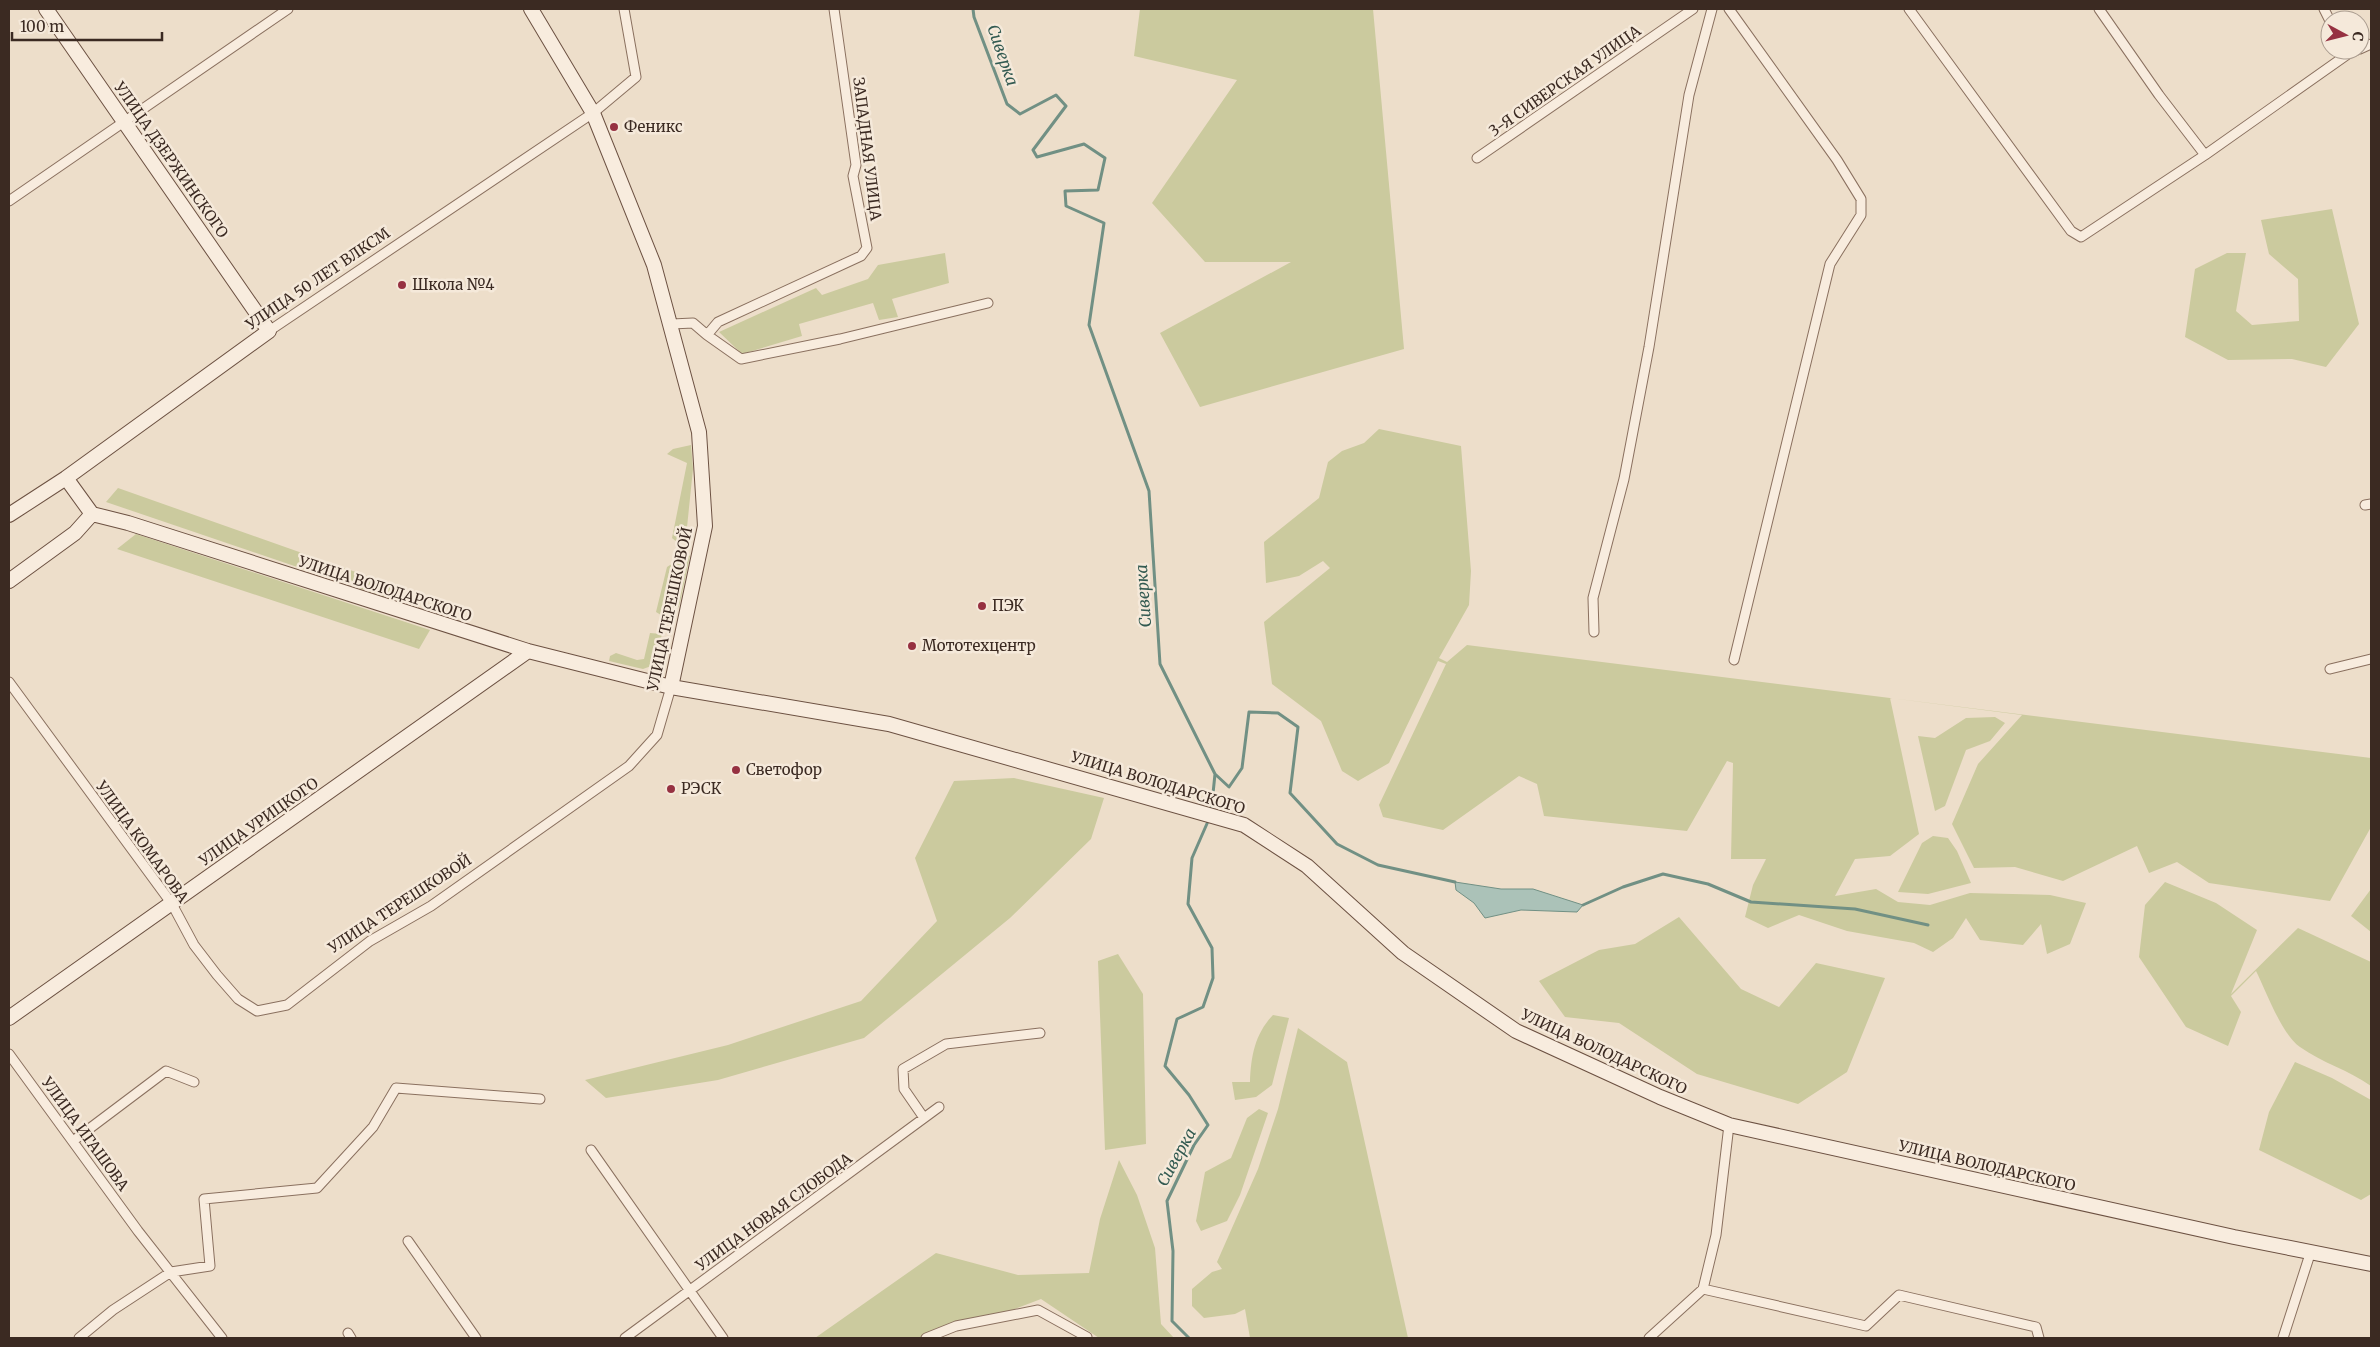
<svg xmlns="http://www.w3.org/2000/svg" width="2380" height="1347" font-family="Merriweather,serif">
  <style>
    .green { fill: #cbca9e }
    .water { fill: #abc2b8; stroke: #719084 }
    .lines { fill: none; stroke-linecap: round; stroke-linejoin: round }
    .stream { stroke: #719084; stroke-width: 3 }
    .street-casing { stroke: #8a705f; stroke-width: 11 }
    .secondary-casing { stroke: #6c5142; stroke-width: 16 }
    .street { stroke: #f8ecde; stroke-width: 9 }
    .secondary { stroke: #f8ecde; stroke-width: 14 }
    .poi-dot { fill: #963141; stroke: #f5e9da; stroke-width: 2 }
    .labels { text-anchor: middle; stroke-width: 5; stroke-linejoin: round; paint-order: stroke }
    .street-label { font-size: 15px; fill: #3b2a22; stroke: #f5e9da }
    .poi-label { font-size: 15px; fill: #3b2a22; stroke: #f5e9da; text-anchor: start }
    .water-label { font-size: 16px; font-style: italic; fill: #325a51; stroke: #f5e9da }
  </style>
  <rect width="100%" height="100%" fill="#eddeca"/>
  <path class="green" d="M1140 9H1373L1404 349 1200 407 1160 333 1291 262H1205L1152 203 1237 80 1134 56Z
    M2332 209 2359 324 2326 367 2292 359 2228 360 2185 337 2195 269 2227 253H2246L2236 311 2252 325 2299 321 2298 279 2269 254 2261 220Z
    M945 253 949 283 892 299 898 317 879 320 873 303 799 324 802 336 742 354 719 332 816 288 822 295 868 279 878 265Z
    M1379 429 1461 446 1471 571 1469 605 1439 658 1447 662 1467 645 2371 758V827L2330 901 2209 883 2177 862 2149 873 2137 846 2063 881 2015 867 1974 868 1952 824 1978 764 2022 715 1890 698 1919 834 1890 856 1855 859 1835 896 1876 889 1898 902 1930 905 1970 893 2050 895 2086 903 2070 944 2047 954 2041 924 2023 945 1980 940 1966 918 1953 938 1933 952 1914 943 1847 931 1799 915 1768 928 1745 917 1753 885 1766 859H1731L1733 763 1727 761 1687 831 1544 816 1537 784 1519 776 1443 830 1383 817 1379 805 1446 664 1438 661 1389 763 1358 781 1342 771 1321 721 1272 684 1264 622 1330 568 1323 561 1299 576 1266 583 1264 542 1319 498 1328 462 1342 451 1364 443Z
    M691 445 693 469 686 537 678 543 672 538 687 463 667 454 673 449Z
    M118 488 401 588 397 601 106 502Z
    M136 534 430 630 419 649 117 549Z
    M687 554 690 556 679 607 661 615 656 612 667 567Z
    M650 633 662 634 654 665 643 669 609 661 610 656 616 653 637 660 644 659Z
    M1995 717 2005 723 1990 741 1966 750 1945 806 1935 811 1918 736 1935 738 1966 718Z
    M1014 778 1104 798 1091 839 1010 918 864 1038 718 1080 606 1098 585 1080 728 1045 861 1001 937 921 915 858 954 781Z
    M1933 836 1948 838 1957 851 1971 883 1928 894 1898 892 1922 843Z
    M2165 882 2216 903 2257 930 2231 994 2298 928 2371 962V1086C2349 1070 2322 1063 2300 1047 2282 1035 2266 991 2256 971L2231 996 2241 1012 2228 1046 2186 1027 2139 957 2145 905Z
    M2371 889V932L2351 916Z
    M1679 917 1741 989 1779 1007 1816 963 1885 978 1847 1072 1798 1104 1697 1074 1619 1023 1565 1017 1539 981 1599 950 1635 944Z
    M1118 954 1143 994 1146 1144 1105 1150 1098 961Z
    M1273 1015 1289 1018 1272 1085 1256 1097 1235 1100 1232 1082H1250C1251 1056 1255 1034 1273 1015Z
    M1298 1028 1347 1062 1408 1338H1250L1245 1309 1235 1314 1204 1318 1192 1306V1289L1212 1272 1222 1269 1217 1262 1258 1169 1278 1109Z
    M2295 1062 2332 1078 2371 1100V1194L2361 1200 2259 1150 2269 1112Z
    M1259 1109 1268 1113 1240 1195 1227 1221 1201 1231 1196 1221 1205 1172 1231 1158 1247 1118Z
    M1119 1160 1137 1195 1155 1248 1161 1324 1174 1338H1099L1041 1299 938 1338H815L936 1253 1018 1275 1089 1273 1100 1219Z"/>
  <path class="water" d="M1455 882 1501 889H1533L1583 905 1577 912 1521 910 1485 918 1474 903 1456 890Z"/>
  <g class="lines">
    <path class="stream" d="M973 9 974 17 1007 104 1020 114 1056 95 1066 106 1033 150 1037 157 1084 144 1105 158 1098 190 1065 191 1066 206 1104 223 1089 325 1149 491 1160 664 1215 774 1211 813
      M1215 774 1229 787 1242 768 1249 712 1278 713 1298 727 1290 793 1337 844 1378 865 1455 882
      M1583 905 1623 887 1663 874 1708 884 1751 902 1855 909 1928 925
      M1189 1338 1172 1321 1173 1251 1167 1201 1194 1145 1208 1125 1189 1095 1165 1066 1177 1019 1203 1007 1213 978 1212 948 1188 904 1192 858 1209 819"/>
    <g class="street-casing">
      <path id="street" d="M1729 9 1837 160 1861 199V215L1830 264 1734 660
        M1909 9 2071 231 2081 237 2205 155 2348 54 2357 50
        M2099 9 2159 95 2205 155
        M2324 9 2330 21
        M2360 49 2371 44
        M1477 158 1693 9
        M9 201 288 9
        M672 324 693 323 707 335 718 322 861 256 867 248 853 176 856 165 834 9
        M269 331 593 113 636 77 624 9
        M707 335 741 359 840 339 988 303
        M2365 505 2371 504
        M1594 632 1593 598 1624 479 1649 347 1689 95 1712 9
        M2330 669 2371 659
        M9 682 172 904 194 945 217 975 238 999 257 1011 287 1005 370 941 431 906 629 766 657 735 671 687
        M9 1054 138 1231 222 1338
        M924 1118 904 1089 903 1069 946 1044 1040 1033
        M73 1141 166 1071 194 1082
        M591 1150 723 1338
        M408 1241 476 1338
        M1703 1289 1866 1326 1899 1295 2036 1327 2039 1338
        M348 1333 351 1338
        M79 1338 113 1310 171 1272 210 1266 204 1199 317 1188 373 1127 396 1088 540 1099
        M625 1338 939 1107
        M926 1338 956 1326 1038 1310 1087 1337 1086 1338
        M1649 1338 1703 1289 1716 1235 1729 1125
        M2283 1338 2311 1251"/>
    </g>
    <g class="secondary-casing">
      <path id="secondary" d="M531 9 593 113 654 265 699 432 705 526 671 687
        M66 478 92 514
        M92 514 128 523 528 651 671 687 889 724 1244 825 1307 866 1403 953 1516 1031 1660 1097 1729 1125 2234 1237 2371 1264
        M9 515 66 478 269 331 46 9
        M9 581 75 533 92 514
        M9 1018 528 651"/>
    </g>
    <use href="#street" class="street"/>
    <use href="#secondary" class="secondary"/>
  </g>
  <g class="poi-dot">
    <circle cx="614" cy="127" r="5"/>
    <circle cx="402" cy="285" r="5"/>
    <circle cx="982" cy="606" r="5"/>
    <circle cx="912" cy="646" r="5"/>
    <circle cx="736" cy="770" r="5"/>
    <circle cx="671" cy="789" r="5"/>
  </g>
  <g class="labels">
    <g class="street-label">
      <text transform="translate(1565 81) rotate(-35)" y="5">3-Я СИВЕРСКАЯ УЛИЦА</text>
      <text transform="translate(867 149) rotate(83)" y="5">ЗАПАДНАЯ УЛИЦА</text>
      <text transform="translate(171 160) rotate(55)" y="5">УЛИЦА ДЗЕРЖИНСКОГО</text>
      <text transform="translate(318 279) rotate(-34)" y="5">УЛИЦА 50 ЛЕТ ВЛКСМ</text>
      <text transform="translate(385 589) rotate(18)" y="5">УЛИЦА ВОЛОДАРСКОГО</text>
      <text transform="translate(670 609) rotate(-78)" y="5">УЛИЦА ТЕРЕШКОВОЙ</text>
      <text transform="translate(1158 783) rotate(17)" y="5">УЛИЦА ВОЛОДАРСКОГО</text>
      <text transform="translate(259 822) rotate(-35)" y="5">УЛИЦА УРИЦКОГО</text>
      <text transform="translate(142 842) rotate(54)" y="5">УЛИЦА КОМАРОВА</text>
      <text transform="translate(400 904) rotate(-33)" y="5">УЛИЦА ТЕРЕШКОВОЙ</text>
      <text transform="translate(1604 1052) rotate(25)" y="5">УЛИЦА ВОЛОДАРСКОГО</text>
      <text transform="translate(85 1134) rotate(54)" y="5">УЛИЦА ИГАШОВА</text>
      <text transform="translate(1987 1166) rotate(13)" y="5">УЛИЦА ВОЛОДАРСКОГО</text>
      <text transform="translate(774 1212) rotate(-36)" y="5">УЛИЦА НОВАЯ СЛОБОДА</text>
    </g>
    <g class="poi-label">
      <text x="624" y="132">Феникс</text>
      <text x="412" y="290">Школа №4</text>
      <text x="992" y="611">ПЭК</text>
      <text x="922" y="651">Мототехцентр</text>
      <text x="746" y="775">Светофор</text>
      <text x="681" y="794">РЭСК</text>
    </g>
    <g class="water-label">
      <text transform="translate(1003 55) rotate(71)" y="6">Сиверка</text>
      <text transform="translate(1143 596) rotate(-94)" y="6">Сиверка</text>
      <text transform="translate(1176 1157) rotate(-61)" y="6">Сиверка</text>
    </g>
  </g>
  <rect width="2380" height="1347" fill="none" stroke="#3b2a22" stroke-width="20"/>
  <g transform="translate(2345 35) rotate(97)"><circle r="24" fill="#f5e9da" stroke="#ab9d90"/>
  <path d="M0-4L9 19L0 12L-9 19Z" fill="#963141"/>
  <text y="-8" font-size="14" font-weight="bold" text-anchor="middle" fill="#3b2a22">С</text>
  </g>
  <path d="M12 32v8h150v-8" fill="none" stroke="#3b2a22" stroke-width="2.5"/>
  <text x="20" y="32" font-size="15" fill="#3b2a22" stroke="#f5e9da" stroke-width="4" paint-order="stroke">100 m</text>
</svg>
